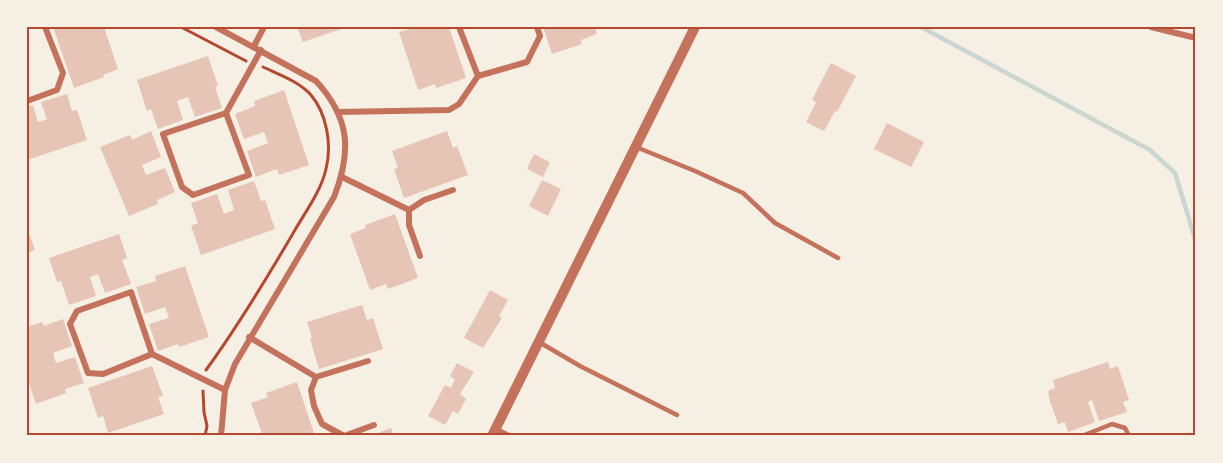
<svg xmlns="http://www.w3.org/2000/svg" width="1223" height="463" font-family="Signika,sans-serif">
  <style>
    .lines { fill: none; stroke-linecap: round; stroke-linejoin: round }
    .stream { stroke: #c9d6d2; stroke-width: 4.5 }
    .building { fill: #e6c5b7 }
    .path { stroke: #b5482f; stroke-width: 3 }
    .service { stroke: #c5725c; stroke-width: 4.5 }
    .minor { stroke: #c5725c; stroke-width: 6 }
    .tertiary { stroke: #c5725c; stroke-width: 10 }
    .neatline { fill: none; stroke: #b5482f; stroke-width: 2 }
  </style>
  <rect width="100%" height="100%" fill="#f6efe4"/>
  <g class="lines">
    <path class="stream" d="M921 27 1150 150 1175 173 1196 242"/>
  </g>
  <path class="building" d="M53 27H104L118 69 103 75 104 77 74 88Z
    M297 27H347L303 42Z
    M416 27H449L466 78 436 88 435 84 418 90 399 32Z
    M543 27H595L597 34 581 40 582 44 552 54Z
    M208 56 218 86 215 87 222 108 195 117 188 97 177 101 183 120 158 129 151 109 147 111 137 80Z
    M831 63 856 76 837 112 835 111 824 131 806 122 816 102 812 100Z
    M284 90 309 165 279 175 277 169 256 177 247 151 268 143 264 132 244 139 235 114 255 106 254 101Z
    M67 94 72 111 77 110 87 140 27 160V107L33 105 38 122 47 119 41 102Z
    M887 123 924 142 911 167 874 149Z
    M151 131 161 157 142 165 146 175 165 168 175 192 157 200 158 204 129 216 100 147 130 135 132 140Z
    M447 131 453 148 457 146 468 175 404 198 394 169 398 168 392 151Z
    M534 154 550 162 543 177 527 169Z
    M542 180 561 189 548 216 529 206Z
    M254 181 261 201 265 200 275 229 201 255 191 226 198 223 191 203 217 194 224 214 234 210 228 190Z
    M395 214 418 278 388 289 386 284 370 290 350 234 366 228 365 225Z
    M27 227 35 250 27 253Z
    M119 234 127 258 122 260 131 284 105 293 98 274 90 277 96 296 69 305 61 281 57 282 49 258Z
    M185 266 209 337 179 347 178 344 158 351 149 324 169 318 165 307 145 314 136 287 156 281 155 276Z
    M490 290 508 300 499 316 502 318 483 348 464 338Z
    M362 305 367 320 373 318 383 349 319 369 310 339 312 338 307 322Z
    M63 319 72 346 53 353 56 363 75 357 84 383 65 389 66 393 36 404 27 377V327L42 322 44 326Z
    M1108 362 1110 369 1118 366 1129 400 1123 402 1127 412 1099 421 1092 400 1088 402 1095 422 1068 432 1065 422 1058 424 1050 401 1048 391 1055 388 1053 380Z
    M457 363 474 372 460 394 466 399 458 414 453 411 445 425 428 416 445 385 451 388 455 380 450 376Z
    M152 366 163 396 158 397 164 414 108 433 103 416 98 418 88 388Z
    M297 382 315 436H263L251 403 268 397 266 393Z
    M391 428 394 436H370Z"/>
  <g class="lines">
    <path class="path" d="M181 27 246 61
      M206 370C238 326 267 278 295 230 306 211 321 191 326 169 332 145 327 114 311 95 300 82 278 74 263 67
      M203 391 204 412 207 426 205 436"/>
    <path class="service" d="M636 147 695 171 743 193 775 223 838 258
      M539 342 580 366 677 415
      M1082 436 1112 424 1125 428 1129 436"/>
    <path class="minor" d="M216 27 316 81C350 118 352 151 334 197L235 364 225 390 221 436
      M459 27 478 76
      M1151 27 1196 38
      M254 46 264 27
      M27 101 57 90 63 73 45 27
      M338 112 449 110 459 104 478 76 527 62 540 36 537 27
      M226 113 249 175 193 195 182 187 163 134 226 113 261 50
      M342 177 409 210V225L420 256
      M409 210 424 200 453 190
      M249 337 316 377 368 361
      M152 354 103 374 88 373 70 324 77 311 131 292 152 354 225 390
      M316 377 311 390 314 406 322 424 344 436 374 425
      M495 429 509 436"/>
    <path class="tertiary" d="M492 436 695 27"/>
  </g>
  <rect width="1223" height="463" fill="none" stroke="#f6efe4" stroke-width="57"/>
  <rect x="28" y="28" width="1166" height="406" class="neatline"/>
</svg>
